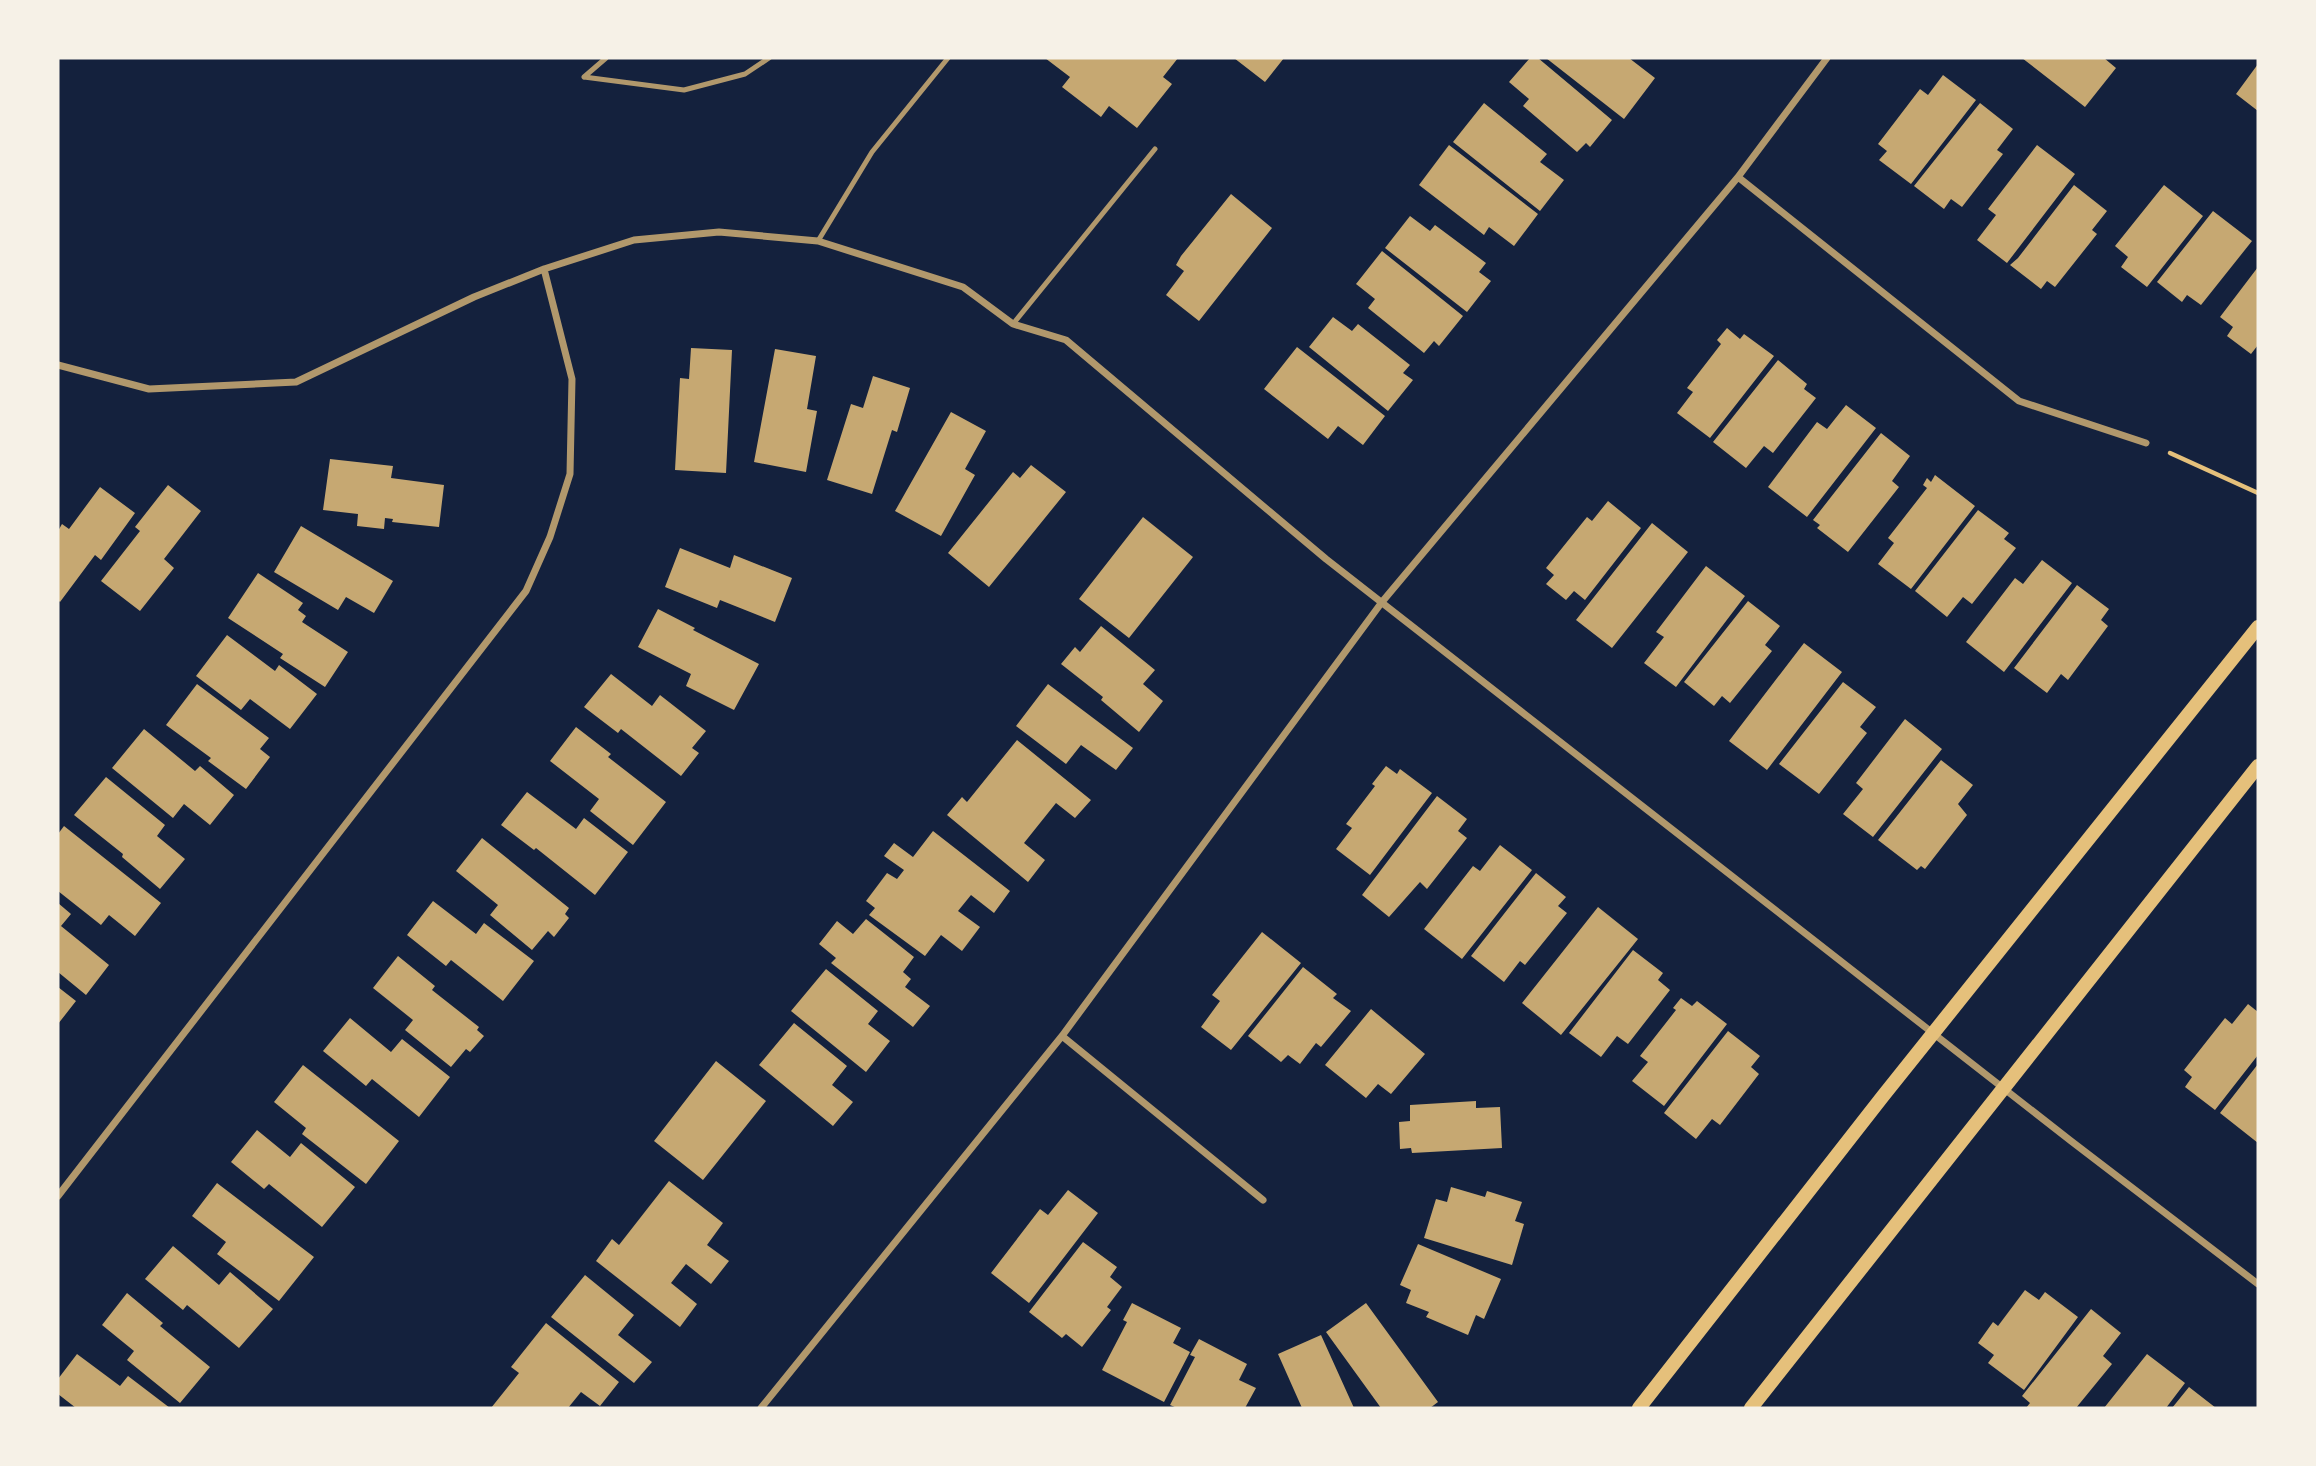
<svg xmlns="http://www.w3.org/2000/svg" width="2316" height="1466" font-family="'Golos Text',sans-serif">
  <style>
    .building { fill: #c6a872 }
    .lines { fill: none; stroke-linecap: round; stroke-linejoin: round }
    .path { stroke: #e5c07b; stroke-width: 4.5 }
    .service { stroke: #b1986c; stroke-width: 5 }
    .minor { stroke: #b1986c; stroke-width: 7 }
    .secondary { stroke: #e5c07b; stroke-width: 14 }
  </style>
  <rect width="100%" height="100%" fill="#14213d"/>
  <path class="building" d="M1045 58H1178L1163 77 1172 84 1137 128 1109 106 1101 117 1062 87 1070 77Z
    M1234 58H1284L1265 82Z
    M1530 58H1538L1612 120 1590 147 1586 143 1577 152 1523 106 1529 99 1509 82Z
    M1546 58H1629L1655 78 1624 119Z
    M2022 58H2104L2116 68 2085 107Z
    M2258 64V111L2236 94Z
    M1943 75 1976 100 1911 184 1879 160 1887 151 1878 144 1920 89 1928 95Z
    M1484 103 1547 154 1540 162 1564 180 1540 211 1453 142Z
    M1980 103 2013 129 1997 150 2003 154 1962 207 1951 199 1944 209 1914 186Z
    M1449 145 1538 214 1514 246 1489 227 1484 235 1419 185Z
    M2037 145 2075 174 2007 263 1977 240 1996 215 1988 209Z
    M2074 185 2107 211 2092 230 2097 234 2055 287 2047 281 2041 289 2010 265 2018 258Z
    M2164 185 2203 216 2147 287 2121 267 2128 257 2115 246Z
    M1231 194 1272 228 1199 321 1166 295 1184 271 1176 265 1181 256Z
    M2213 211 2252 241 2201 305 2187 295 2182 302 2157 282Z
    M1410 216 1430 231 1435 225 1486 263 1479 272 1491 281 1467 312 1385 248Z
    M1382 251 1463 316 1439 346 1434 341 1424 353 1368 308 1375 299 1356 284Z
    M2258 267V345L2251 354 2227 336 2233 327 2220 317Z
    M1333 317 1352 331 1358 324 1410 365 1403 373 1413 380 1388 411 1309 347Z
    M1727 328 1740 339 1744 334 1774 356 1710 438 1677 413 1693 392 1687 388 1721 344 1717 340Z
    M1297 347 1385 416 1363 445 1338 426 1328 439 1264 389Z
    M691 348 732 350 726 473 675 470 680 378 689 379Z
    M775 349 816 356 807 409 817 411 806 472 754 462Z
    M1778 360 1807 384 1804 389 1816 398 1773 453 1764 446 1746 468 1713 442Z
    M873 376 910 388 897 432 892 430 872 494 827 480 851 404 863 408Z
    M1846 405 1876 428 1807 517 1768 487 1817 422 1827 429Z
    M951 412 986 431 965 469 975 475 941 536 895 511Z
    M1881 433 1910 456 1892 481 1899 487 1848 552 1817 528 1820 525 1813 520Z
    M330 459 393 466 391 478 444 485 439 527 392 522 393 519 385 518 384 529 357 526 358 514 323 510Z
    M1031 465 1066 492 989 587 948 553 1013 472 1020 478Z
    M1935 475 1975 506 1911 589 1878 564 1894 543 1888 538 1927 488 1923 485 1927 478 1931 482Z
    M168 485 201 511 164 559 174 568 140 611 101 581 140 531 135 527Z
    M100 487 135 513 101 560 95 555 60 602 58 600V531L62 524 69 529Z
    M1608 501 1641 528 1585 600 1574 591 1566 600 1546 584 1554 575 1546 568 1587 517 1592 521Z
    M1978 510 2009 533 2004 539 2016 548 1972 604 1963 597 1947 617 1915 591Z
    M1143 517 1193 557 1129 638 1079 599Z
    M1652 523 1688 552 1612 648 1576 620Z
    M301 526 393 581 374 613 346 597 338 610 274 572Z
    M680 548 730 568 734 555 792 578 775 622 720 600 717 608 665 587Z
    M2042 560 2072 583 2004 672 1966 642 2015 578 2023 584Z
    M1706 566 1745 596 1676 687 1644 663 1664 637 1656 632Z
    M258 573 303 603 298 610 306 616 302 622 348 652 325 687 280 658 283 654 228 618Z
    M2077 585 2109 609 2101 620 2108 626 2068 680 2061 674 2047 693 2014 668Z
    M1748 601 1780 626 1765 645 1772 651 1730 703 1722 696 1714 706 1684 682Z
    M658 609 695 628 693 630 759 664 734 710 686 686 691 674 638 647Z
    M1101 626 1155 670 1143 684 1163 701 1139 732 1101 700 1103 697 1061 664 1075 647 1080 652Z
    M227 635 275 671 279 665 317 694 290 729 250 699 241 710 196 676Z
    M1804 643 1842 672 1767 770 1729 741Z
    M611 674 652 706 660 695 706 731 692 748 699 753 681 776 621 729 618 733 584 707Z
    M1843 682 1876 707 1860 727 1867 733 1819 794 1779 764Z
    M197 684 269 738 260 749 270 757 246 789 208 761 211 758 166 725Z
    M1048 684 1133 748 1116 770 1081 745 1066 764 1016 726Z
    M1905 719 1942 749 1873 837 1843 814 1863 789 1856 783Z
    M576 727 611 754 608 757 666 802 633 845 590 811 599 799 550 761Z
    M144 729 195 771 200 766 234 795 210 825 184 804 173 818 112 768Z
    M1017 740 1091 800 1075 818 1056 803 1024 843 1045 860 1028 882 947 815 962 797 967 802Z
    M1941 760 1973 785 1958 804 1967 815 1925 869 1921 866 1917 870 1878 840Z
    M1386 766 1397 774 1400 769 1432 793 1370 875 1336 849 1352 828 1346 824 1375 786 1372 784Z
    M106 777 165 825 157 836 185 859 160 889 122 857 123 854 74 815Z
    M527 792 576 829 584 818 628 852 595 895 536 848 534 850 501 825Z
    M1437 796 1467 819 1458 831 1467 838 1427 889 1420 882 1389 917 1362 895Z
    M64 826 161 903 135 936 109 915 101 925 58 891V834Z
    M933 831 1010 891 994 913 971 895 958 911 980 927 962 951 941 935 925 956 869 915 875 908 866 901 887 873 897 879 904 870 884 856 894 843 913 857Z
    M482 838 569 908 565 914 569 918 554 937 548 931 532 950 490 915 498 905 456 871Z
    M1500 845 1532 870 1462 959 1424 929 1473 866 1480 871Z
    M1536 873 1566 897 1558 906 1567 913 1525 965 1520 961 1504 982 1471 956Z
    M433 901 476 934 484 923 534 961 503 1001 451 960 446 966 407 935Z
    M58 903 71 914 61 926 109 965 86 995 58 972Z
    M1598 907 1638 939 1561 1035 1522 1003Z
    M866 919 914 957 903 972 911 979 905 987 930 1006 913 1027 831 963 836 958 819 944 837 921 853 934Z
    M1262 932 1301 963 1231 1050 1201 1027 1220 1001 1212 995Z
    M1633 950 1663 973 1658 980 1670 990 1628 1044 1617 1036 1601 1057 1569 1033Z
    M398 956 435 986 432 990 479 1027 477 1030 484 1036 470 1052 466 1049 451 1067 405 1030 413 1020 373 988Z
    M1303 967 1337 994 1333 998 1351 1011 1321 1047 1316 1043 1300 1064 1288 1055 1281 1062 1248 1036Z
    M826 969 878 1011 868 1024 890 1041 866 1072 791 1011Z
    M58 987 76 1001 58 1024Z
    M1681 998 1692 1006 1697 1001 1727 1024 1664 1106 1632 1081 1648 1062 1640 1056 1676 1010 1673 1008Z
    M2248 1004 2258 1012V1055L2215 1110 2185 1087 2192 1077 2184 1070 2225 1018 2232 1024Z
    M1371 1009 1425 1054 1391 1094 1378 1084 1366 1098 1325 1065Z
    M350 1018 391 1052 402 1039 450 1077 419 1117 372 1079 366 1086 323 1051Z
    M794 1023 847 1066 832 1085 853 1102 833 1126 759 1065Z
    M1728 1031 1760 1056 1751 1067 1759 1074 1720 1125 1712 1119 1696 1139 1664 1113Z
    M716 1061 766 1101 703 1180 654 1141Z
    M2258 1064V1143L2220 1113Z
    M303 1065 399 1141 366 1184 302 1134 306 1128 274 1102Z
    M1476 1101V1108L1500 1107 1502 1148 1412 1153 1411 1148 1400 1149 1399 1122 1410 1121V1105Z
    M257 1130 290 1157 301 1143 355 1187 322 1227 269 1184 264 1189 231 1162Z
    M669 1181 723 1223 707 1245 729 1261 711 1284 686 1264 671 1283 697 1304 680 1327 596 1261 612 1239 619 1245Z
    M217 1183 314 1257 279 1301 217 1254 226 1242 192 1216Z
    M1451 1187 1485 1197 1487 1191 1522 1202 1515 1221 1524 1224 1512 1265 1424 1238 1436 1199 1447 1202Z
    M1068 1190 1098 1213 1029 1303 991 1273 1040 1209 1048 1215Z
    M1083 1242 1117 1267 1110 1277 1122 1287 1107 1307 1111 1310 1082 1347 1066 1334 1062 1338 1029 1312Z
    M1418 1244 1501 1279 1484 1319 1476 1315 1468 1335 1426 1317 1429 1312 1406 1303 1411 1290 1400 1285Z
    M173 1246 219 1285 230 1272 273 1309 239 1348 187 1305 183 1310 145 1279Z
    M585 1275 634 1315 618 1335 652 1362 634 1383 551 1317Z
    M2025 1290 2039 1300 2045 1292 2078 1317 2024 1390 1988 1363 1994 1355 1978 1343 1993 1322 1998 1326Z
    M127 1293 163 1323 160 1326 210 1367 180 1403 127 1360 134 1351 102 1325Z
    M1132 1303 1181 1328 1173 1343 1190 1352 1164 1402 1102 1370 1127 1322 1123 1320Z
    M1366 1303 1438 1402 1430 1408H1381L1326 1332Z
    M2091 1309 2121 1333 2103 1356 2112 1364 2076 1408H2026L2030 1403 2022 1396Z
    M546 1323 619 1382 600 1406 581 1392 568 1408H491L519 1373 511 1367Z
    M1321 1335 1354 1408H1302L1278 1354Z
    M1199 1339 1247 1364 1239 1380 1256 1388 1245 1408H1177L1170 1405 1195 1357 1190 1355Z
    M77 1354 120 1386 128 1376 170 1408H76L58 1394V1379Z
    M2147 1354 2185 1383 2166 1408H2104Z
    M2189 1387 2216 1408H2172Z"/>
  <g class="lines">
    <path class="path" d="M2170 453 2258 493"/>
    <path class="service" d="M584 77 684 90 745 74 769 58
      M584 77 606 58
      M818 241 872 152 948 58
      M1013 324 1155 149"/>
    <path class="minor" d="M1738 177 2019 401 2146 443
      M58 365 149 389 296 382 474 297 544 269 634 240 719 232 818 241 963 287 1013 324 1066 340 1326 559 2071 1141 2258 1284
      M1062 1036 1263 1200
      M58 1196 526 591 550 537 570 474 572 379 544 269
      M761 1408 1062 1036 1382 602 1738 177 1827 58"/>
    <path class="secondary" d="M1639 1408 1883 1096 2258 627
      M1751 1408 2258 766"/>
  </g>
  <rect width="2316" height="1466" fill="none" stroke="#f6f1e7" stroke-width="119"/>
</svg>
